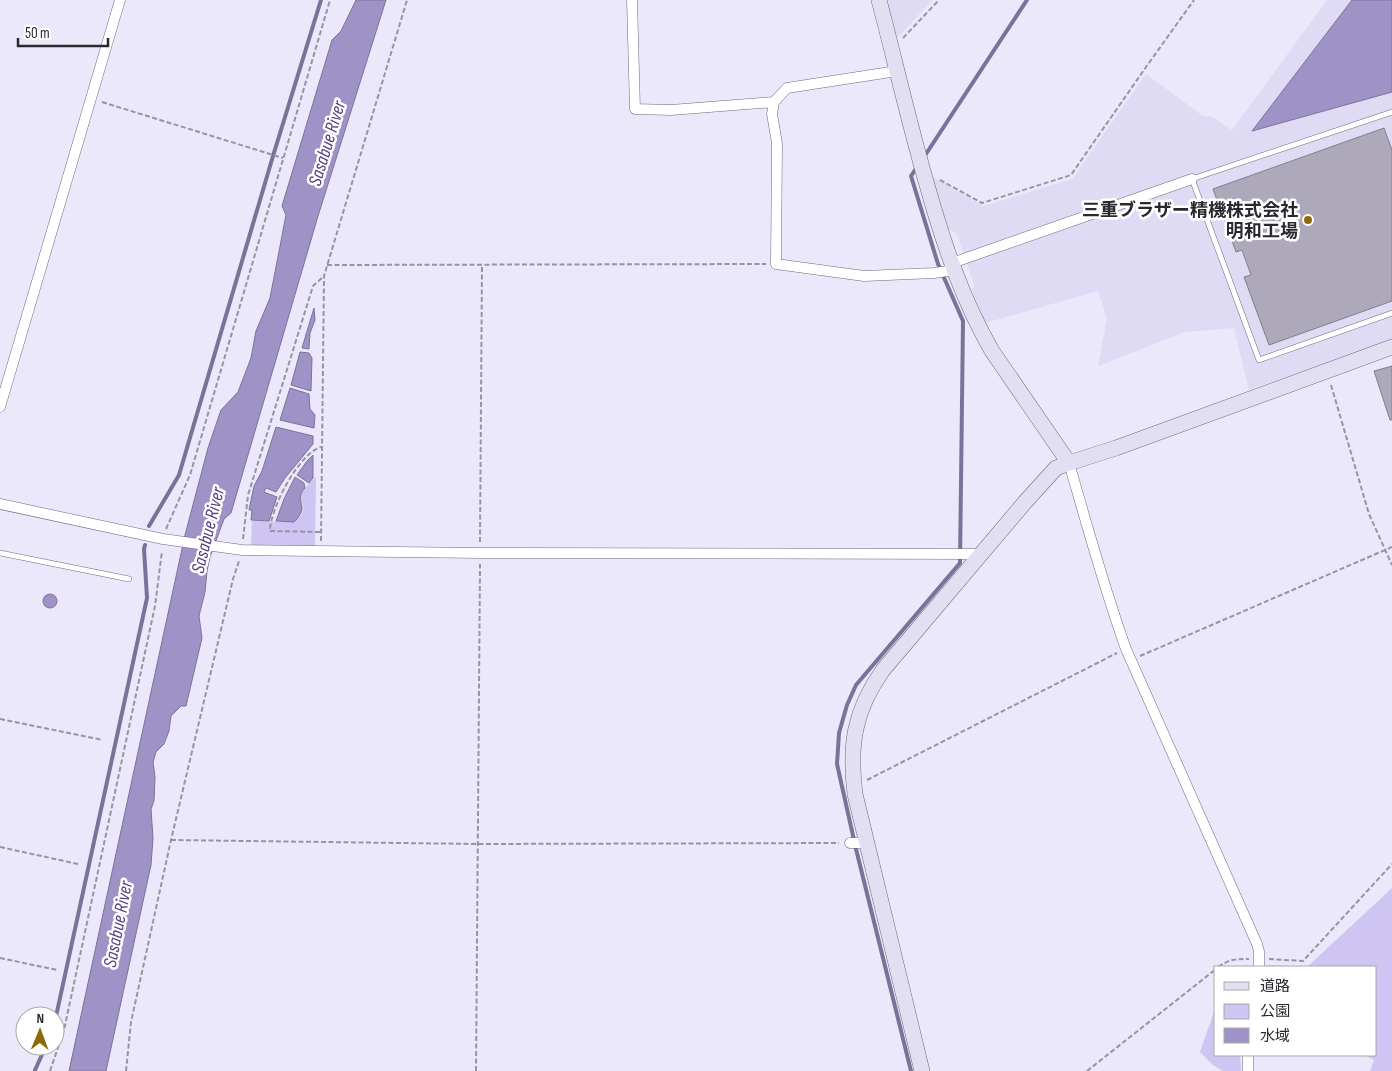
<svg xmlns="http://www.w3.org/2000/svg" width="1392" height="1071" font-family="'Sofia Sans Condensed','Noto Sans JP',sans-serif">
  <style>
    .built { fill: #e0dbf5 }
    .green { fill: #cfc5f2 }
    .water { fill: #9f92c6; stroke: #7c7299 }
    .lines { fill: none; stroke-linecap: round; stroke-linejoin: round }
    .stream { stroke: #7c7299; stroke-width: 4 }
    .building { fill: #ada9bb; stroke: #817e8e }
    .lane-casing { stroke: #6d697a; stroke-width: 6 }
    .street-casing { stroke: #6d697a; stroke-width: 11 }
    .secondary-casing { stroke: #6d697a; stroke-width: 16 }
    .path { stroke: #9794a2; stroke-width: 2; stroke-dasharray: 5 2.5; stroke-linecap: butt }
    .lane { stroke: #fff; stroke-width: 5 }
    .street { stroke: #fff; stroke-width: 10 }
    .secondary { stroke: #e3dff2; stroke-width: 15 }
    .poi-dot { fill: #8d6b0d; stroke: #fff; stroke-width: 2 }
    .labels { text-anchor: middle; stroke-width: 5; stroke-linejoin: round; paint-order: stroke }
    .poi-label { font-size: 18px; font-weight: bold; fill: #2a282f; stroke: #fff; text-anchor: end }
    .water-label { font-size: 19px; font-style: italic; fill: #554183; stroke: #fff }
  </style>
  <rect width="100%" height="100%" fill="#ece8fb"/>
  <path class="built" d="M886 0H933L899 36 896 37Z
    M1327 0H1392V340L1249 390 1234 328 1185 332 1098 366 1107 319 1098 291 985 323 972 290 974 285 957 234 946 227 932 176 983 206 1072 179 1146 74 1203 116H1211L1232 130Z"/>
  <path class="green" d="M316 477 315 547 251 545 252 521 294 522C300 517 305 513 303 505 302 502 300 500 300 497 300 492 312 481 316 477Z
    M1392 888V1071H1370L1374 1060 1364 1055H1376V967H1267V965L1307 967Z
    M1216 1006V1055H1240L1241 1071H1223L1213 1065 1200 1052Z"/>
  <path class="water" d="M356 0H386L318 216 231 513 224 519 210 557 207 571 205 592 199 616 202 638 186 706H181L171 716 169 731 164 744 156 752 153 762 155 777 154 801 151 809 153 838 151 865 106 1071H69L185 535 208 448 221 410 238 392 251 358 256 331 270 298 286 215 282 206 332 40 341 31Z
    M1352 0H1392V92L1252 131Z
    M314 308 315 320 310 333 309 349 302 348Z
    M300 352 309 353 312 358 311 391 291 385Z
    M290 388 309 394 310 409 315 415 314 428 280 420Z
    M276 427 313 436V444L285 478 276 492 266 488 264 492 277 497 269 521 251 520 252 510H249L254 486 262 471Z
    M313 455V478L309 483 297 475 307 461Z
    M295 477 304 483 305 488C292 502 312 505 294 522L276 521 284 499Z
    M43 601a7 7 0 1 1 14 0a7 7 0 1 1-14 0Z"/>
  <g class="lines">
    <path class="stream" d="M924 157 1027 0
      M149 526 179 475 273 156 321 0
      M55 1021 147 598 144 549 145 545
      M35 1070 46 1046
      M911 1071 856 849 837 764 839 733 847 705 856 685 960 563 963 321 938 264 911 176 917 167"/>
  </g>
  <path class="building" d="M1384 128 1392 150V301L1269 345 1244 277 1251 275 1242 250 1236 252 1213 189Z
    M1392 366V420H1390L1374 371Z"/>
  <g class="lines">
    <g class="lane-casing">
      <path id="lane" d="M1392 112 1192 179 1259 360 1392 313
        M0 553 129 579"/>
    </g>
    <g class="street-casing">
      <path id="street" d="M632 0 635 109 671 110 774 102
        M897 71 787 88 774 102 772 114 777 143 776 264 864 276 934 273 955 270
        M952 263 1192 179
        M0 407 120 0
        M1069 463C1087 525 1104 588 1126 649L1257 944 1259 951V967
        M0 504 163 539 242 550 480 553 981 554
        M850 843H867
        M1248 1071V1055"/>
    </g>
    <g class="secondary-casing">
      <path id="secondary" d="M879 0C895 61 909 123 927 185 943 242 962 299 992 351L1069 463
        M922 1071 855 794C849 745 854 711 883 670L1026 501 1056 468 1069 463 1116 448 1392 347"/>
    </g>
    <path class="path" d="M903 38 939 0
      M102 102 283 158
      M940 180 982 203 1071 175 1146 67 1194 0
      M327 265 766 264
      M1331 385 1369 514 1392 565
      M166 529 190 475 330 0
      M320 532 270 531C270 509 299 453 321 447
      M243 539 248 495 313 286 324 276
      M321 541 324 276 407 0
      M480 542 482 265
      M1140 656 1392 547
      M0 719 103 740
      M867 780 1117 653
      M171 840 478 844 839 843
      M0 847 78 864
      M0 958 57 970
      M1269 959 1303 961 1392 864
      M1218 967C1230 959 1235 959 1249 959
      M50 1071 64 1030 155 606 162 551
      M126 1071 131 1022 171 840 233 579 239 561
      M476 1071 480 564
      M1087 1071 1216 969"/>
    <use href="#lane" class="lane"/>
    <use href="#street" class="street"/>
    <use href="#secondary" class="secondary"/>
  </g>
  <circle class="poi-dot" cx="1308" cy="220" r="5"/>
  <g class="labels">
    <g class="poi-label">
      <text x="1298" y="216">三重ブラザー精機株式会社<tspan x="1298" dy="21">明和工場</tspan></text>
    </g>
    <g class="water-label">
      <text transform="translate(326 143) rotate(-73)" y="7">Sasabue River</text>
      <text transform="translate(207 530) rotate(-76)" y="7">Sasabue River</text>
      <text transform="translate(117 924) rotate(-79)" y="7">Sasabue River</text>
    </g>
  </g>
  <rect x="1214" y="966" width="162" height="90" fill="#ffffff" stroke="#aaa9ac"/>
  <rect x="1224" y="982" width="25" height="8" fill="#e3dff2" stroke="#aaa9ac"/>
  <text x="1260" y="991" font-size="15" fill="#2a282f">道路</text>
  <rect x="1224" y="1004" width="25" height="15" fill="#cfc5f2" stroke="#aaa9ac"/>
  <text x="1260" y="1016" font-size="15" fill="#2a282f">公園</text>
  <rect x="1224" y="1028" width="25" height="15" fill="#9f92c6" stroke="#aaa9ac"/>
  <text x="1260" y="1041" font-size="15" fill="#2a282f">水域</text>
  <g transform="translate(40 1031) rotate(1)"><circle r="24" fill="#ffffff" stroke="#aaa9ac"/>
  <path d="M0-4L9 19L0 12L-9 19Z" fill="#8d6b0d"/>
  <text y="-8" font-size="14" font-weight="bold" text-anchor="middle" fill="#2a282f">N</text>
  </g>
  <path d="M18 38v8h90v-8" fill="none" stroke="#2a282f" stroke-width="2.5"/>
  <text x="25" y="38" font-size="15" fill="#2a282f" stroke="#ffffff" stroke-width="4" paint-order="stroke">50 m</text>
</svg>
